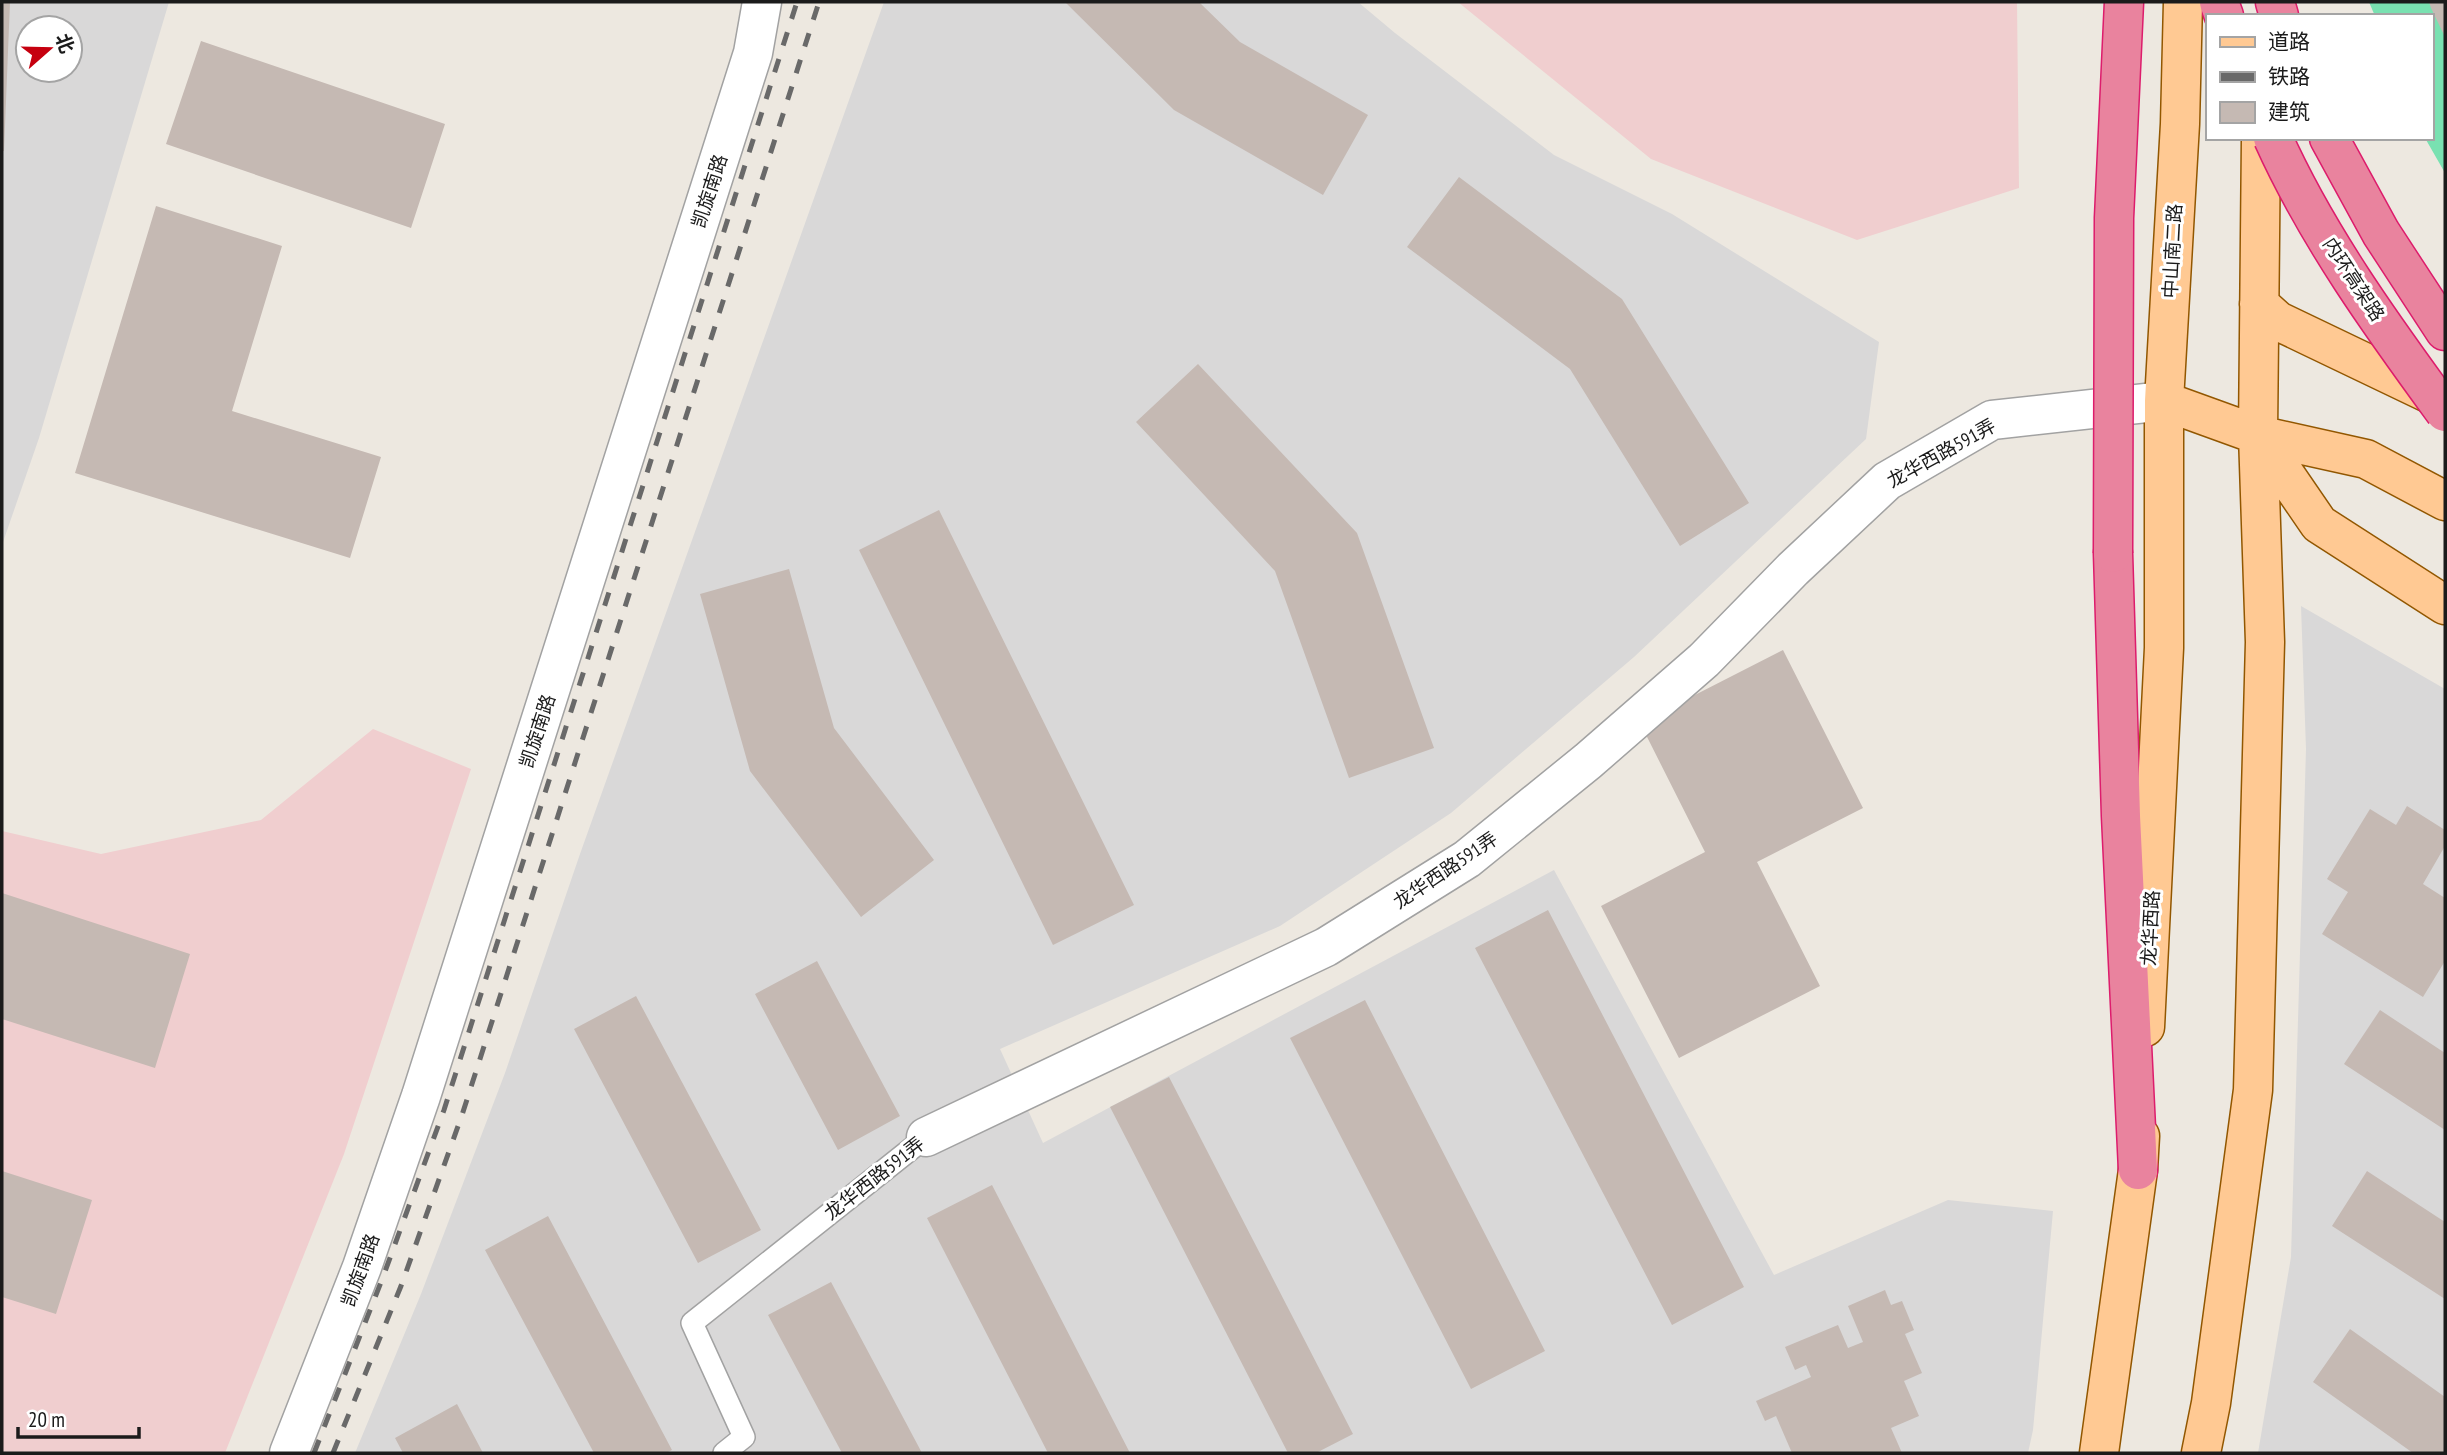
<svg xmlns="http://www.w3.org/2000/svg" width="2447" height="1455" font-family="'PT Sans Narrow','Noto Sans SC',sans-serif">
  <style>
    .residential { fill: #d9d8d8; fill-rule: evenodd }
    .commercial { fill: #f0cecf }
    .pitch { fill: #79e1b1 }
    .building { fill: #c5b9b3 }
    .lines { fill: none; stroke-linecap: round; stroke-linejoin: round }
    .lane-casing { stroke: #a2a2a2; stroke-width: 24 }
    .street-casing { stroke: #a2a2a2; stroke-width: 41 }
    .primary-casing { stroke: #925700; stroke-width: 41 }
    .highway-casing { stroke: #dd1c6c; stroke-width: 41 }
    .lane { stroke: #fff; stroke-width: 21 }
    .street { stroke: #fff; stroke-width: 38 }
    .primary { stroke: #ffc993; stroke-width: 38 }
    .highway { stroke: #e9839e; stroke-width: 38 }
    .rail { stroke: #696969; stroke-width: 5; stroke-dasharray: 14 14; stroke-linecap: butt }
    .highway-bridge-casing { stroke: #dd1c6c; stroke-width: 41; stroke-linecap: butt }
    .highway-bridge { stroke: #e9839e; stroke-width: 38 }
    .labels { text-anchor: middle; stroke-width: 6; stroke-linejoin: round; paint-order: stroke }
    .street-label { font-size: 19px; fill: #1b1b1b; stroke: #fff }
  </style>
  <rect width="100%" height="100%" fill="#ede8e0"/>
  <path class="residential" d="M2 2H169L39 438 2 545ZM28 28H70V70H28Z
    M884 2H1358L1395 33 1554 155 1672 214 1879 342 1866 439 1634 657 1451 813 1280 926 1000 1049 1043 1143 1554 870 1774 1275 1948 1200 2053 1211 2033 1430 2028 1453H355L421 1294 505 1073 580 854Z
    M2301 606 2445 689V1453H2258L2291 1257 2306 749Z"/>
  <path class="commercial" d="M1458 2H2017L2019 188 1857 240 1651 159Z
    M373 729 471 769 344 1154 225 1453H2V831L101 854 261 820Z"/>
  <path class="pitch" d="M2369 2H2445V173L2425 138H2431V16H2375Z"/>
  <path class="building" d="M2 2H10L4 151H2Z
    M1065 2H1199L1240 42 1368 115 1323 195 1174 110Z
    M2429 2H2445V37L2431 8Z
    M201 41 445 124 411 228 166 144Z
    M1459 177 1622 299 1749 503 1680 546 1570 369 1407 247Z
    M156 206 282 246 232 411 381 457 350 558 75 473Z
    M1198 364 1357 533 1434 748 1349 778 1275 571 1136 422Z
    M939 510 1134 905 1053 945 859 550Z
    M789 569 834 728 934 860 861 917 750 771 700 594Z
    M1783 650 1863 808 1757 862 1820 986 1679 1058 1601 906 1705 852 1640 723Z
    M2407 806 2445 830V846L2423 884 2445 898V961L2423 997 2322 934 2348 892 2327 879 2370 809 2396 825Z
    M2 893 190 954 155 1068 2 1019Z
    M1548 910 1744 1287 1672 1325 1475 948Z
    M817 961 900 1116 838 1150 755 994Z
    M636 996 761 1230 698 1263 574 1029Z
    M1365 1000 1545 1351 1471 1389 1290 1038Z
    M2380 1010 2445 1053V1130L2344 1064Z
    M1169 1077 1353 1434 1316 1453H1288L1110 1107Z
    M2 1171 92 1200 56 1314 2 1297Z
    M2367 1171 2445 1222V1299L2332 1226Z
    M992 1185 1130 1453H1048L927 1218Z
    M548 1216 672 1450 666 1453H594L485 1250Z
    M831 1282 922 1453H842L768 1315Z
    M1885 1290 1891 1305 1902 1301 1914 1330 1905 1334 1922 1373 1904 1381 1919 1416 1891 1428 1902 1453H1792L1776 1416 1765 1421 1756 1401 1811 1377 1806 1365 1795 1370 1785 1347 1838 1325 1848 1348 1863 1342 1848 1306Z
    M2350 1329 2445 1397V1453H2413L2313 1382Z
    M457 1404 483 1453H403L395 1438Z"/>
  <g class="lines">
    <g class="lane-casing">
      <path id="lane" d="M724 1453 744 1437 692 1323 926 1137"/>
    </g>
    <g class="street-casing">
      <path id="street" d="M926 1137 1326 947 1467 859 1588 761 1704 660 1793 569 1887 481 1992 420 2164 401
        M289 1453 362 1267 421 1096 753 53 762 2"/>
    </g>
    <g class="primary-casing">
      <path id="primary" d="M2259 304 2278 321 2443 400
        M2164 401 2258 435 2366 459 2445 501
        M2258 435 2319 524 2445 605
        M2145 1027 2164 648V401L2180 124 2183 2
        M2099 1453 2138 1170 2140 1136
        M2201 1453 2211 1403 2253 1090 2265 642 2258 435 2261 138"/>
    </g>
    <g class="highway-casing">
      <path id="highway" d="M2219 2 2224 16
        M2275 2 2279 16
        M2329 138 2381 233 2445 331
        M2113 553 2121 816 2138 1170"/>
    </g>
    <use href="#lane" class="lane"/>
    <use href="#street" class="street"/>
    <use href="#primary" class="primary"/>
    <use href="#highway" class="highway"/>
    <path class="rail" d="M314 1453 383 1277 444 1110 797 2
      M333 1453 401 1286 462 1115 819 2"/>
    <g class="highway-bridge-casing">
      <path id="highway-bridge" d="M2273 138C2317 236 2382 326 2445 412
        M2113 553 2114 218 2124 2"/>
    </g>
    <use href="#highway-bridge" class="highway-bridge"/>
  </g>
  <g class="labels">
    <g class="street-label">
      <text transform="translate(709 191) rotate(-72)" y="7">凯旋南路</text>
      <text transform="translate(2172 251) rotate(-87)" y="7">中山南二路</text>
      <text transform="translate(2354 279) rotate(57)" y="7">内环高架路</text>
      <text transform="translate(1941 453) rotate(-29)" y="7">龙华西路591弄</text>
      <text transform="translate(537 731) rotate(-72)" y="7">凯旋南路</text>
      <text transform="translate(1445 870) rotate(-34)" y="7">龙华西路591弄</text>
      <text transform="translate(2150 928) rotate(-87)" y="7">龙华西路</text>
      <text transform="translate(874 1178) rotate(-38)" y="7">龙华西路591弄</text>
      <text transform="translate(360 1270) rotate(-70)" y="7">凯旋南路</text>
    </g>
  </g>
  <rect width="2447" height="1455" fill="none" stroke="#1b1b1b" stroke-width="7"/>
  <rect x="2206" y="14" width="228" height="126" fill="#ffffff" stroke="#a4a4a4" stroke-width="2"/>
  <rect x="2220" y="37" width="35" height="10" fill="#ffc993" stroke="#a4a4a4" stroke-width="2"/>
  <text x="2268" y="49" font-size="21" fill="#1b1b1b">道路</text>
  <rect x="2220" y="72" width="35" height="10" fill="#696969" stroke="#a4a4a4" stroke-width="2"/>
  <text x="2268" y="84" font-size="21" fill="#1b1b1b">铁路</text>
  <rect x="2220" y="102" width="35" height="21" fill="#c5b9b3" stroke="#a4a4a4" stroke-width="2"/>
  <text x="2268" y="119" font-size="21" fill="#1b1b1b">建筑</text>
  <g transform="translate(49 49) rotate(70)"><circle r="33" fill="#ffffff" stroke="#a4a4a4" stroke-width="2"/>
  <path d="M0-5L12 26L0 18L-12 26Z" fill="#c6000f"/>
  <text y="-10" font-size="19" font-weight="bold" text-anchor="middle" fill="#1b1b1b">北</text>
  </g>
  <path d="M18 1427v10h121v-10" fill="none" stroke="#1b1b1b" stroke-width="3.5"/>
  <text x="28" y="1427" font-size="21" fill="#1b1b1b" stroke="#ffffff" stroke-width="5" paint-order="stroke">20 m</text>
</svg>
